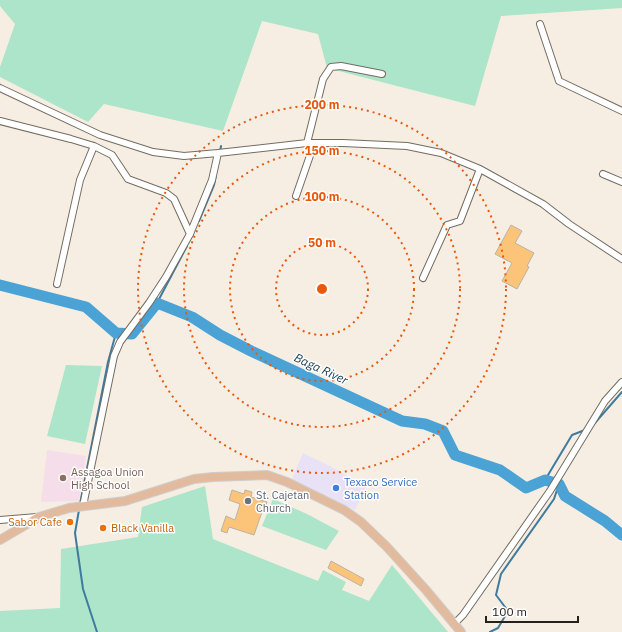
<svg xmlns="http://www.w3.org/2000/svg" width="622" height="632" font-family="'IBM Plex Sans',sans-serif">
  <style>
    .commercial { fill: #e9e1f6 }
    .education { fill: #f5deea }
    .green { fill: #ace5c9 }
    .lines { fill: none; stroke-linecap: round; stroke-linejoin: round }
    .stream { stroke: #3f7b9e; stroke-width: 2 }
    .river { stroke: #4aa2d5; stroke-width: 11 }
    .building { fill: #fcc479; stroke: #bbb2a7 }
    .minor-casing { stroke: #736c61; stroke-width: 8 }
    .major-casing { stroke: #cfcecd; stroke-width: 10 }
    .minor { stroke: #fff; stroke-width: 6 }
    .major { stroke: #e2bb9e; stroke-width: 8 }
    .ring { fill: none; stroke: #e8590c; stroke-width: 2; stroke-dasharray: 2 4 }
    .education-dot { fill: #8d6e63; stroke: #fff; stroke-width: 1.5 }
    .shop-dot { fill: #3f7fe0; stroke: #fff; stroke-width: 1.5 }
    .worship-dot { fill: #6b7280; stroke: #fff; stroke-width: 1.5 }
    .food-dot { fill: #e8710a; stroke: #fff; stroke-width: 1.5 }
    .labels { text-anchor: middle; stroke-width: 3; stroke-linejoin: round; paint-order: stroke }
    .education-label { font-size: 11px; fill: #785e54; stroke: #fff; text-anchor: start }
    .shop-label { font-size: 11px; fill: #366cbe; stroke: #fff; text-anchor: start }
    .worship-label { font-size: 11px; fill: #5b616d; stroke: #fff; text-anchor: start }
    .food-label { font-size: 11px; fill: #c56008; stroke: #fff; text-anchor: end }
    .water-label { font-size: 12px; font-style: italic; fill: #153b51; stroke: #fff }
    .centre { fill: #e8590c; stroke: #fff; stroke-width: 2 }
    .ring-label { font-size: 12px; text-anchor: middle; font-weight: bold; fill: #e8590c; stroke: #fff; stroke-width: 3; stroke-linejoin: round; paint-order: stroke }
  </style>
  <rect width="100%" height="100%" fill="#f6eee2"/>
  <path class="commercial" d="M303 453 328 465 366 487 355 510 292 479Z"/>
  <path class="education" d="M47 450 86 456 79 501 41 502Z"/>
  <path class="green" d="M0 0H622V8L501 16 475 106 327 68 318 34 262 21 223 131 104 104 88 122 0 77V67L15 24 0 6Z
    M66 365 102 366 85 444 47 436Z
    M205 486 213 539 318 581 323 570 346 582 342 590 369 601 392 565 448 632H0V611L60 608 61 549 138 537 142 507Z
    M273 499 307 514 339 531 326 550 262 526Z"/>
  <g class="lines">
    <path class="stream" d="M220 152 221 146
      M199 221 214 185 216 175
      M157 303 187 246
      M594 424 622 392
      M545 480 572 435 585 430
      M80 504 108 362 116 333
      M79 510 75 533 83 589 97 632
      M490 632 498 628 508 611 496 595 501 574 554 499 559 484"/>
    <path class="river" d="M0 285 86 307 116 333 132 334 157 303 192 317 220 335 251 351 402 421 425 424 443 431 455 455 500 470 526 488 545 480 559 484 565 496 605 521 622 535"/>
  </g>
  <path class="building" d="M511 225 522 231 515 243 534 253 527 266 529 267 517 289 502 281 512 263 495 254Z
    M232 490 244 494 245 490 252 492 251 497 267 502 264 512H262L254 535 229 527 227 533 221 531 226 516 235 520 240 504 229 500Z
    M331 561 364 579 361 586 328 568Z"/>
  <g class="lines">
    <g class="minor-casing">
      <path id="minor" d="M540 24 559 81 622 111
        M0 88 100 135 153 152 184 156 218 153 307 143H343L407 146 441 153 480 169 543 204 569 224 622 259
        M0 121 71 139 94 146 112 155 128 179 166 193 174 199 190 234
        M307 143 323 79 331 67 341 66 382 74
        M603 174 622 182
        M296 196 314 144
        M423 278 447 225 460 221 480 169
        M57 284 80 180 94 146
        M83 506 114 356 120 342 149 303 166 277 190 234 212 180 218 153
        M0 520 37 517
        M454 624 463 615 550 491 605 401 622 382"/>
    </g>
    <g class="major-casing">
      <path id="major" d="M0 540 39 517 69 508 125 501 194 479 213 477 267 475 287 482 344 510 361 522 387 547 426 590 461 632"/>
    </g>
    <use href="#minor" class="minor"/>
    <use href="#major" class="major"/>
  </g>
  <g class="ring">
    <circle cx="322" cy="289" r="46"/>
    <circle cx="322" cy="289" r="92"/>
    <circle cx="322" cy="289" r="138"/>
    <circle cx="322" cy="289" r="184"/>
  </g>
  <circle class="education-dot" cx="63" cy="478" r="4"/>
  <circle class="shop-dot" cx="336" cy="488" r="4"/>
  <circle class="worship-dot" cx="248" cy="501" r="4"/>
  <g class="food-dot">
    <circle cx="70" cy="522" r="4"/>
    <circle cx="103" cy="528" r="4"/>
  </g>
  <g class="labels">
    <g class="education-label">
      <text x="71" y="476">Assagoa Union<tspan x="71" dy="13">High School</tspan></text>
    </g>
    <g class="shop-label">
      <text x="344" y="486">Texaco Service<tspan x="344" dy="13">Station</tspan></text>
    </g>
    <g class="worship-label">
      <text x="256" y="499">St. Cajetan<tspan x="256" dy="13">Church</tspan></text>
    </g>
    <g class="food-label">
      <text x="62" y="526">Sabor Cafe</text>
      <text x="111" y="532" text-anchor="start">Black Vanilla</text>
    </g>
    <g class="water-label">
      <text transform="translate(321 369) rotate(25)" y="4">Baga River</text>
    </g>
  </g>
  <circle cx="322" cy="289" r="6" class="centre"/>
  <g class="ring-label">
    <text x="322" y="109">200 m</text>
    <text x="322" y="155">150 m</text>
    <text x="322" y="201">100 m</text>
    <text x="322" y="247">50 m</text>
  </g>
  <path d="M486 616v6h92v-6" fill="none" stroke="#24211d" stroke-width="2"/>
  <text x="492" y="616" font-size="12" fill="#24211d" stroke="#ffffff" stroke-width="3" paint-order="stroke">100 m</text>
</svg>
